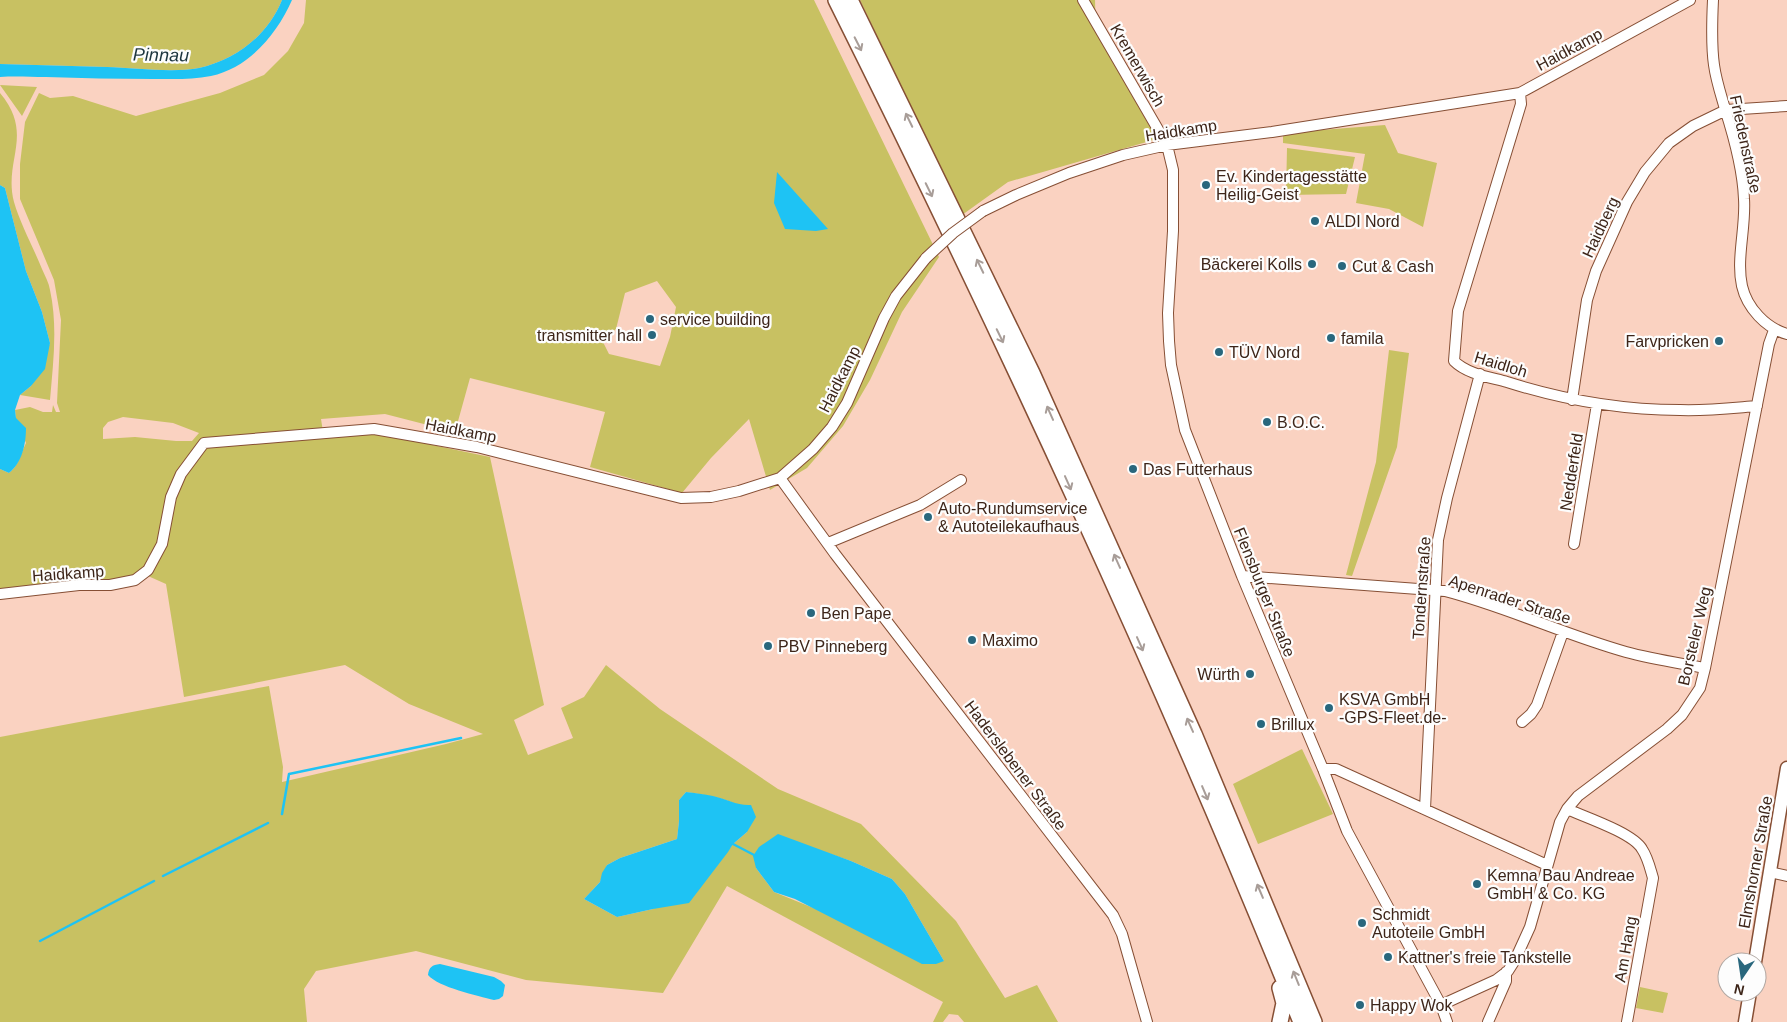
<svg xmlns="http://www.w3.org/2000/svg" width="1787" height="1022" font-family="Helvetica,sans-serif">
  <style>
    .green { fill: #c8c162; fill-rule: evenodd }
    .water { fill: #1ec3f4 }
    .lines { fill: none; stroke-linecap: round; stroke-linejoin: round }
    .stream { stroke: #1ec3f4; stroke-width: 2.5 }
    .minor-casing { stroke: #864f35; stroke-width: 12 }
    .major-casing { stroke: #864f35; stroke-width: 15 }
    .highway-casing { stroke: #864f35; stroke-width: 18 }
    .minor { stroke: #fff; stroke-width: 10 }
    .major { stroke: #fff; stroke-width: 12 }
    .highway { stroke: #fff; stroke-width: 15 }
    .minor-bridge-casing { stroke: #864f35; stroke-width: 12; stroke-linecap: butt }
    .minor-bridge { stroke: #fff; stroke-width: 10 }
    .oneway { stroke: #a89d98 }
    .poi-dot { fill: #29677d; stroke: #fdfdfd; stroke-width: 2 }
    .labels { text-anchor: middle; stroke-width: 4.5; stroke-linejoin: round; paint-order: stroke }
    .street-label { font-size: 16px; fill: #3d2519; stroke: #fdfdfd }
    .poi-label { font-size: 16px; fill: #3d2519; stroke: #fdfdfd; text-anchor: start }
    .water-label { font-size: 18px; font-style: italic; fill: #1d353e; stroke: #fdfdfd }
  </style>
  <rect width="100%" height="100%" fill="#fad2c1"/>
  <path class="green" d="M0 0H282C268 35 236 60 199 68 174 73 134 68 107 67 72 66 36 65 0 64Z
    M306 0H814L939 257 902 312 870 380 843 426 807 468 770 490 749 419 711 458 682 493 590 467 605 412 470 378 455 432 385 414 321 419 324 438 375 433 490 457 544 705 514 720 528 755 573 738 561 708 584 697 606 665 660 709 778 789 861 824 956 921 1005 998 1037 985 1058 1022H964L958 1015 949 1014 943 1022H933L943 1002 727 886 663 993 526 980 416 951 316 971 304 989 307 1022H0V737L269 686 283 767 282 782 446 744 483 734 409 704 345 665 184 697 166 584 148 576 136 575 111 580 0 590V469L9 473C19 465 20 455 26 443L16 419 15 410 30 407 43 412H52L53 405 56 412H60L57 403 61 320 54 280 20 199V164L25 122 39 93 50 98 73 96 136 116 220 93 264 75 288 51 304 23ZM657 281 676 307 670 337 660 366 609 354 602 340 616 329 625 293ZM123 417 173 423 199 433 192 441H176L135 437 103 439V428L108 422ZM686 792C705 795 723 797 740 806L747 832 733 844 712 872 653 909 617 917 584 899 600 882 607 865 620 858 677 839 679 821V800ZM816 849 851 861 892 879 905 894 944 961 774 892 756 868Z
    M860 0H1095L1096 33 1157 139 1008 182 962 215Z
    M0 85 37 87 22 116Z
    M0 93C35 135 3 160 14 202 20 223 34 249 42 269 45 276 49 283 50 290 58 327 53 364 50 400L20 395 31 386 50 343 42 312 26 271 5 188 0 185Z
    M1385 125 1398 153 1437 163 1423 227 1389 209 1356 203 1365 154 1283 143V133Z
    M1287 148 1355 157 1346 194 1286 195Z
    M1389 350 1409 353 1397 447 1352 576 1346 575 1376 462Z
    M1302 749 1333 814 1258 844 1233 784Z
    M1640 987 1668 993 1663 1013 1636 1008Z"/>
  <path class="water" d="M282 0H292C277 34 249 68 211 76 192 80 172 79 153 79 117 79 82 78 46 77 30 77 16 76 0 77V64C36 65 72 66 107 67 134 68 174 73 199 68 236 60 268 35 282 0Z
    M777 172 828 229 816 231 785 229 774 203Z
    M0 185 5 188 26 271 42 312 50 343 45 369 31 386 20 395 15 410 16 418 26 428C26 444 22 463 9 473L0 469Z
    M686 792C695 793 704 794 713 796 726 799 738 806 751 805L756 817 747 832 733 844 728 852 689 903 653 909 617 917 584 899 600 882 602 873 607 865 620 858 677 839 679 821V800Z
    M778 834 851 861 892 879 905 894 944 961 936 964H922L795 899 774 892 756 868 753 856 759 847Z
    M440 964 494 977 501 981 505 985 503 996 499 999 494 1000C478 996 438 987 428 975 429 967 432 965 440 964Z"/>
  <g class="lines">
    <path class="stream" d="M282 814 289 774 461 738
      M733 844 756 856
      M163 876 268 823
      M40 941 154 881"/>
    <g class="minor-casing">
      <path id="minor" d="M1083 0 1167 145 1173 170V231L1168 313 1169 341 1171 365 1185 430 1242 576 1323 769 1347 831 1441 1005 1447 1022
        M1713 0C1712 21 1711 44 1714 65 1716 80 1721 95 1725 109 1733 134 1743 172 1744 199 1746 227 1736 259 1742 286 1747 308 1766 328 1787 334
        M1520 93 1521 104 1458 311 1454 361C1467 374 1489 377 1507 382 1564 400 1620 410 1680 410 1706 411 1732 408 1757 406
        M983 211 1016 195 1069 173 1123 155 1167 145 1272 132 1520 93 1690 0
        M1572 400 1587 300 1596 271 1627 202 1645 172 1669 143 1693 126 1726 110 1787 106
        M780 478 835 554 1113 915 1122 934 1147 1022
        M828 543 920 505 961 480
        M1574 544 1597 404
        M1242 576 1445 591C1507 607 1565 635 1626 652 1652 659 1679 663 1705 668
        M0 594 79 585H110L135 580 148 570 162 544 171 497 181 474 204 443 374 429 477 447 681 498 711 497 739 491 780 478 813 449 832 427 847 403 884 318 896 296 926 258
        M1522 722 1531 714 1537 705 1563 632
        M1323 769H1336L1547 865
        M1425 809 1438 540 1447 498 1480 374
        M1567 809C1585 817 1633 833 1642 849 1648 858 1650 868 1653 878L1627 1022
        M1770 872 1787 876
        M1441 1005 1496 980 1508 971 1515 960 1530 927 1560 822 1567 809 1578 796 1667 729 1682 715 1700 688 1705 668 1769 344 1774 330
        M1488 1022 1506 981V972"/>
    </g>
    <g class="major-casing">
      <path id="major" d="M1755 962 1787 768
        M1745 1022 1750 992"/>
    </g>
    <g class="highway-casing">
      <path id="highway" d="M836 0C1003 335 1161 675 1301 1022
        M850 0 1032 373 1194 734 1314 1022
        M1280 988 1284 1003 1280 1022"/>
    </g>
    <use href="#minor" class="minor"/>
    <use href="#major" class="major"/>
    <use href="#highway" class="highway"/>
    <g class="minor-bridge-casing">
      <path id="minor-bridge" d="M926 258 953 233 983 211"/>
    </g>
    <use href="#minor-bridge" class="minor-bridge"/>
  </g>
  <defs><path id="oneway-shaft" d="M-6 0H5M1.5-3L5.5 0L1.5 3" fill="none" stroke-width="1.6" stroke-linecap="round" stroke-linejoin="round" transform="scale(1.25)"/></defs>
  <g class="oneway">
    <use href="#oneway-shaft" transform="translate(858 44) rotate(63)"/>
    <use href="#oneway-shaft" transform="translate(909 120) rotate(-116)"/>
    <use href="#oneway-shaft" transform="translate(929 190) rotate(64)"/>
    <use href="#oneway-shaft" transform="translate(980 266) rotate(-116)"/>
    <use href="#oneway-shaft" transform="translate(1000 336) rotate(64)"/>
    <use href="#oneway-shaft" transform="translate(1050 413) rotate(-114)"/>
    <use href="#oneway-shaft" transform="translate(1068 483) rotate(66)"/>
    <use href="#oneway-shaft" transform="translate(1117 561) rotate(-114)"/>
    <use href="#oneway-shaft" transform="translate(1140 644) rotate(66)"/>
    <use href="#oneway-shaft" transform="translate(1190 725) rotate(-114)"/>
    <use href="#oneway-shaft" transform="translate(1205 793) rotate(67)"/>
    <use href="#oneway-shaft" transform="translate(1260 891) rotate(-113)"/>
    <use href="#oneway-shaft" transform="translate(1296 978) rotate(-112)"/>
  </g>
  <g class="poi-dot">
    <circle cx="1206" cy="185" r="5"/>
    <circle cx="1315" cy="221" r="5"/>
    <circle cx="1312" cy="264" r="5"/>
    <circle cx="1342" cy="266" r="5"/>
    <circle cx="650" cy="319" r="5"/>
    <circle cx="652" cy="335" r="5"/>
    <circle cx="1331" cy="338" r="5"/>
    <circle cx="1719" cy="341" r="5"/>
    <circle cx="1219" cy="352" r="5"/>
    <circle cx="1267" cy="422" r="5"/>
    <circle cx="1133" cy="469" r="5"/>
    <circle cx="928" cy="517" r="5"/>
    <circle cx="811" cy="613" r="5"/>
    <circle cx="972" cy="640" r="5"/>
    <circle cx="768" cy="646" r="5"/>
    <circle cx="1250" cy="674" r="5"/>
    <circle cx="1329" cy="708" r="5"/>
    <circle cx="1261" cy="724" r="5"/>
    <circle cx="1477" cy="884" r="5"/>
    <circle cx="1362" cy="923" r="5"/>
    <circle cx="1388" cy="957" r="5"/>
    <circle cx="1360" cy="1005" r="5"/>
  </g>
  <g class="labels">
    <g class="street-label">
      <text transform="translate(1569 49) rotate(-28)" y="6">Haidkamp</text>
      <text transform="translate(1138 65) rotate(60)" y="6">Kremerwisch</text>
      <text transform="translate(1181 130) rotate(-9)" y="6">Haidkamp</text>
      <text transform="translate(1746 144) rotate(78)" y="6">Friedenstraße</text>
      <text transform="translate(1600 227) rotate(-65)" y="6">Haidberg</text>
      <text transform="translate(1501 364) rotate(17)" y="6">Haidloh</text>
      <text transform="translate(839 379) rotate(-63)" y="6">Haidkamp</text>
      <text transform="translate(461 430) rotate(11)" y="6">Haidkamp</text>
      <text transform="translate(1571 472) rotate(-81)" y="6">Nedderfeld</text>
      <text transform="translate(68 573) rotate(-4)" y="6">Haidkamp</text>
      <text transform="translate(1421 588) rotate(-86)" y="6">Tondernstraße</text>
      <text transform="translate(1265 592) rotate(68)" y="6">Flensburger Straße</text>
      <text transform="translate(1510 599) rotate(18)" y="6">Apenrader Straße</text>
      <text transform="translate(1694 636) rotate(-77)" y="6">Borsteler Weg</text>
      <text transform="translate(1016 765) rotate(53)" y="6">Haderslebener Straße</text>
      <text transform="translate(1755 862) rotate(-80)" y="6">Elmshorner Straße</text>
      <text transform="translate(1625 949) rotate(-80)" y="6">Am Hang</text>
    </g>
    <g class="poi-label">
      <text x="1216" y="182">Ev. Kindertagesstätte<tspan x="1216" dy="18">Heilig-Geist</tspan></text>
      <text x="1325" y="227">ALDI Nord</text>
      <text x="1302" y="270" text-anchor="end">Bäckerei Kolls</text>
      <text x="1352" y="272">Cut &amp; Cash</text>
      <text x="660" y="325">service building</text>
      <text x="642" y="341" text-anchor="end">transmitter hall</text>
      <text x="1341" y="344">famila</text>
      <text x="1709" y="347" text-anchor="end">Farvpricken</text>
      <text x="1229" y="358">TÜV Nord</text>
      <text x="1277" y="428">B.O.C.</text>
      <text x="1143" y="475">Das Futterhaus</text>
      <text x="938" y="514">Auto-Rundumservice<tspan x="938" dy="18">&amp; Autoteilekaufhaus</tspan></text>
      <text x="821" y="619">Ben Pape</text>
      <text x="982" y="646">Maximo</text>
      <text x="778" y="652">PBV Pinneberg</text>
      <text x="1240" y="680" text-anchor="end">Würth</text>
      <text x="1339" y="705">KSVA GmbH<tspan x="1339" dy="18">-GPS-Fleet.de-</tspan></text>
      <text x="1271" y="730">Brillux</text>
      <text x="1487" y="881">Kemna Bau Andreae<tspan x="1487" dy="18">GmbH &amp; Co. KG</tspan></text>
      <text x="1372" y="920">Schmidt<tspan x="1372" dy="18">Autoteile GmbH</tspan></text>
      <text x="1398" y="963">Kattner's freie Tankstelle</text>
      <text x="1370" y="1011">Happy Wok</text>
    </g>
    <g class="water-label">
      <text transform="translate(161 55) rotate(1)" y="6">Pinnau</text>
    </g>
  </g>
  <g transform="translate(1742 977) rotate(193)"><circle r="24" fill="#fdfdfd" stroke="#b0a7a2"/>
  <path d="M0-4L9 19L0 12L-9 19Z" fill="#29677d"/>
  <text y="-8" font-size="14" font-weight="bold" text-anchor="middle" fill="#3d2519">N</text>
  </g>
</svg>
